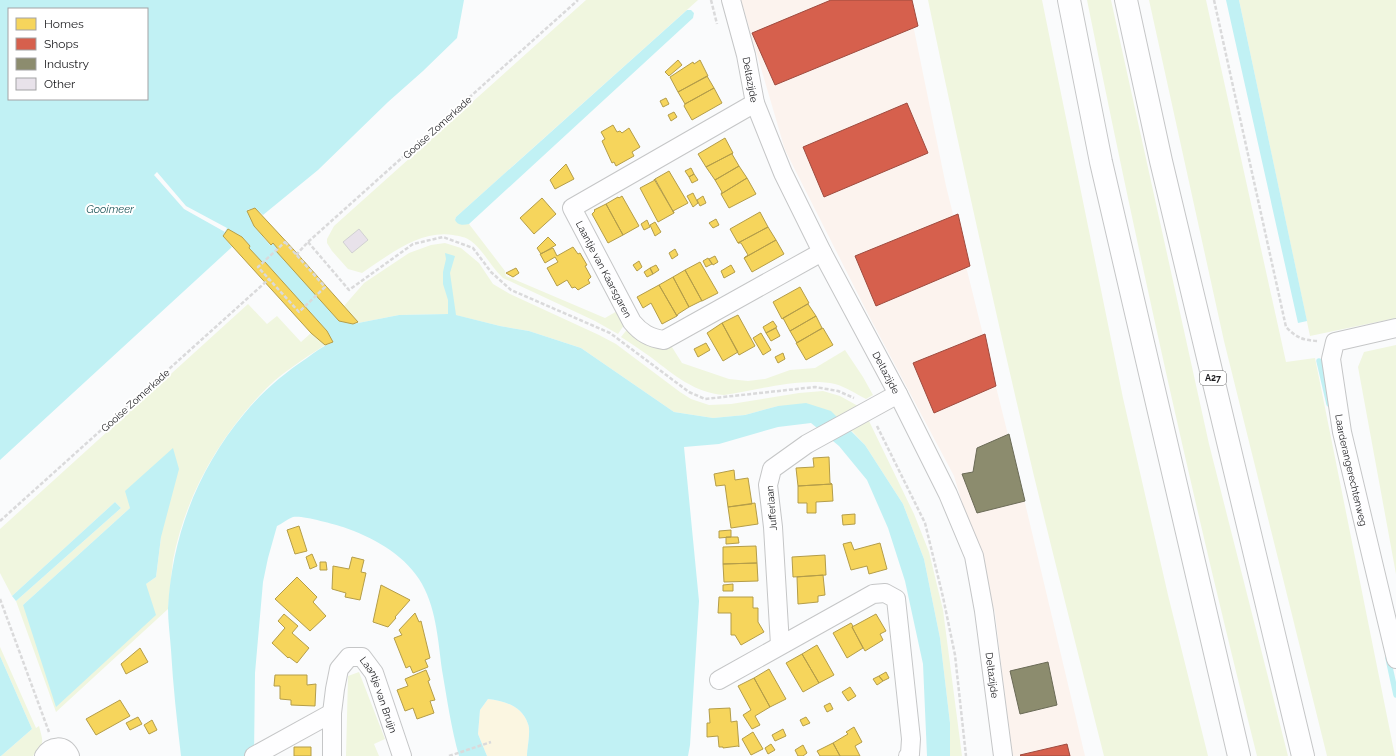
<svg xmlns="http://www.w3.org/2000/svg" width="1396" height="756" font-family="Raleway,sans-serif">
  <style>
    .commercial { fill: #fcf3ee }
    .green { fill: #f0f6df; fill-rule: evenodd }
    .sand { fill: #fbf6e1 }
    .water { fill: #c1f1f4; fill-rule: evenodd }
    .pier { fill: #fafbfc }
    .homes { fill: #f6d55c; stroke: #b49d49 }
    .shops { fill: #d6604d; stroke: #9e4b3f }
    .industry { fill: #8c8c6e; stroke: #6a6a56 }
    .lines { fill: none; stroke-linecap: round; stroke-linejoin: round }
    .stream { stroke: #c1f1f4; stroke-width: 5.5 }
    .building { fill: #e8e2ea; stroke: #d1d1d2 }
    .minor-casing { stroke: #c5c6c7; stroke-width: 20 }
    .motorway-casing { stroke: #c5c6c7; stroke-width: 24 }
    .path { stroke: #dadadb; stroke-width: 2.5; stroke-dasharray: 4 2; stroke-linecap: butt }
    .minor { stroke: #fefeff; stroke-width: 18 }
    .motorway { stroke: #fefeff; stroke-width: 22 }
    .labels { text-anchor: middle; stroke-width: 4; stroke-linejoin: round; paint-order: stroke }
    .shield { fill: #fff; stroke: #5f5f61; stroke-width: 1 }
    .shield-label { font-size: 9px; font-weight: bold; fill: #1a1a1d }
    .street-label { font-size: 10px; fill: #1a1a1d; stroke: #fff }
    .water-label { font-size: 11px; font-style: italic; fill: #235b5e; stroke: #fff }
  </style>
  <rect width="100%" height="100%" fill="#fafbfc"/>
  <path class="commercial" d="M741 0H908L946 186 1025 503 1085 756H1012L995 613 954 476 869 316 785 150Z"/>
  <path class="green" d="M586 0H698L456 217 455 220 460 224H469L505 271 506 276 605 318 619 310 626 322 618 334 595 321 503 278C491 267 484 251 471 241 466 237 459 236 453 235 419 230 389 255 362 273L348 269 332 251 327 243V239L334 226Z
    M928 0H1042L1123 398 1168 595 1208 756H1104C1080 661 1056 567 1033 472 996 315 961 158 928 0Z
    M1087 0H1111L1209 444 1288 756H1257C1194 506 1138 253 1087 0Z
    M1149 0H1206L1286 362 1315 358 1395 756H1327L1224 341Z
    M1239 0H1396V318L1310 336Z
    M445 243 461 248 479 263 493 284 510 294 599 335 616 344 680 392 691 399 709 405 731 404 799 393 823 391 840 396 858 406 838 418 778 406 745 415 713 418 674 412 581 348 529 331 500 326 451 314 399 315 353 324 357 321 344 306 364 283 409 253 431 245Z
    M248 304 267 324 277 316 301 342 311 333 325 345C302 360 278 375 260 395 217 441 185 498 173 560 171 576 170 593 168 609L56 712 16 601 121 508 115 502 12 596 0 573V529ZM130 508 161 537 156 577 146 584 23 605Z
    M629 327 670 344 682 363 729 379 748 381 765 379 790 370 815 368 845 350 863 377 873 395 866 399C856 394 846 387 835 384 803 377 757 390 724 395 695 393 674 375 652 358 642 351 632 344 621 337Z
    M1396 345V574L1358 367 1364 352Z
    M869 421 914 514 929 552 943 610 962 756H950V723L940 638 924 559 903 504 865 445 851 430Z
    M0 647 36 728 39 726C44 745 44 742 33 756H1L32 729 0 656Z
    M359 672 385 739 374 744 379 756H346L348 676Z"/>
  <path class="sand" d="M488 699C505 701 522 706 528 724 531 731 527 748 527 756H487L478 734 480 710Z"/>
  <path class="water" d="M0 0H464L457 38 423 71 388 102 318 170 263 215 255 208 247 210 254 226 270 245 273 243 278 249 339 321 353 324 399 315 448 314V300L443 284V272L446 259 445 253 455 256 450 273 456 315 500 326 529 331 581 348 674 412 713 418 745 415 778 406 806 403 831 411 865 445 903 504 924 559 940 638 950 723V756H927L923 664 905 581 888 528 867 480 839 446 811 423 778 427 719 444 684 447 699 601 690 745 688 756H527C527 748 531 731 528 724 522 706 505 701 488 699L480 710 478 734 487 756H459C451 727 447 699 442 670 438 640 436 605 419 579 402 553 372 537 343 527 333 524 302 515 293 517 287 519 282 524 277 526L268 558 263 582 255 673 254 756H181C177 721 173 686 171 650 170 636 168 622 168 608 172 536 198 469 244 414 262 392 283 374 307 358 315 352 323 346 333 342L327 331 265 262 263 263 249 248 250 246 242 237 228 229 223 236 232 247 0 460ZM9 9H147V99H9Z
    M1226 0H1239L1307 321 1298 323Z
    M687 10H691L694 13 693 18 469 224C464 225 458 226 455 220L456 217Z
    M173 448 179 469 161 537 156 577 146 584 156 615 56 707 23 605 130 508 125 491Z
    M115 502 121 508 16 601 12 596Z
    M0 656 32 729 1 756H0Z"/>
  <path class="pier" d="M157 172 186 206 227 228 225 232 184 209 154 175Z"/>
  <path class="homes" d="M678 60 682 65 669 76 665 72Z
    M700 60 708 76 678 92 670 77 693 62 694 64Z
    M707 76 714 88 685 104 678 92Z
    M714 88 722 103 692 120 684 106 685 104Z
    M666 98 669 104 663 107 660 101Z
    M674 112 677 117 671 121 668 115Z
    M613 125 617 132 620 131 622 133 629 128 640 147 632 152 634 156 616 166 614 162 612 163 602 141 605 139 601 132Z
    M725 138 733 153 706 167 698 154Z
    M733 153 732 154 739 166 715 180 706 167Z
    M566 164 574 179 555 189 550 180Z
    M739 166 747 178 721 194 722 192 715 180Z
    M691 168 694 174 689 177 685 171Z
    M669 171 688 203 673 211 674 213 655 179Z
    M694 174 698 180 692 183 689 177Z
    M747 178 756 194 729 208 721 194Z
    M654 179 674 213 658 222 640 188 655 180Z
    M693 193 698 203 693 207 687 196Z
    M622 196 639 226 623 235 606 204 618 197 619 198Z
    M703 196 706 203 700 206 697 200Z
    M542 198 556 214 534 234 520 218Z
    M606 204 623 235 608 243 592 214 595 211 594 210Z
    M255 208 294 250 358 322 353 324 339 321 276 251 278 249 273 243 271 245 254 226 247 211Z
    M760 212 768 227 738 243 730 229Z
    M716 219 719 225 713 228 709 223Z
    M647 220 650 227 644 230 641 224Z
    M655 222 661 232 655 236 650 225Z
    M768 227 776 240 744 258 748 255 741 243H738Z
    M228 229 242 237 250 246 249 248 263 263 265 262 327 331 333 342 325 345 311 333 223 236Z
    M548 237 556 245 541 254 537 248Z
    M776 240 784 254 752 272 744 258Z
    M573 247 578 254 580 253 587 265 585 266 591 277 588 280 590 283 578 290 575 287 572 288 567 280 557 286 547 268 558 262 555 257 545 263 540 254 553 248 557 256Z
    M675 249 678 255 672 259 669 253Z
    M715 256 718 262 713 265 709 259Z
    M708 258 712 264 706 267 703 261Z
    M639 261 642 267 637 271 633 265Z
    M700 262 718 293 702 301 685 270Z
    M656 265 659 270 653 274 650 268Z
    M731 265 735 272 724 278 721 271Z
    M516 268 519 273 513 277 506 273Z
    M650 268 653 274 647 277 644 272Z
    M685 270 702 301H701L689 307 673 277Z
    M673 277 689 307 678 314 677 316 659 285Z
    M659 285 677 316 662 324 651 303 643 308 637 297Z
    M800 287 809 303 782 319 773 302Z
    M808 304 816 316 790 331 783 318Z
    M738 315 755 346 739 355 722 323Z
    M816 316 822 328 797 343 790 331Z
    M773 321 777 327 766 333 763 327Z
    M722 323 738 352 723 361 707 333Z
    M776 328 780 336 771 341 766 333Z
    M823 328 833 345 806 360 796 343Z
    M761 333 771 350 763 355 753 338Z
    M706 343 710 350 698 357 694 349Z
    M783 353 785 359 778 363 775 357Z
    M829 457 830 483 832 484 798 486 796 468 814 467 813 458Z
    M734 470 735 480 748 478 752 504 728 507 725 485 716 486 714 474Z
    M832 484 833 501 816 502V513H807V503H798V486Z
    M755 503 758 524 731 528 728 507Z
    M855 514V524L843 525 842 515Z
    M299 526 307 551 295 554 287 530Z
    M731 530V537L719 538V531Z
    M726 537H738L739 543 726 544Z
    M851 542 854 550 880 543 887 569 869 574 867 566 851 570 843 544Z
    M756 546 757 563 723 564V547Z
    M312 554 317 566 310 569 306 557Z
    M825 555 826 575 793 577 792 557Z
    M352 557 364 560 361 572 366 573 360 600 345 597 346 593 332 589 333 566 349 569Z
    M320 562H326L327 570H320Z
    M757 563 758 581 724 582 723 564Z
    M823 575 825 595 818 596V602L798 604 797 577Z
    M297 577 317 597 313 602 326 616 310 631 275 599Z
    M733 584V591H723V585Z
    M381 585 410 600 395 617 396 618 388 627 373 622Z
    M719 597H753V608H758V622L764 632 741 645 735 635H731V613H718Z
    M415 613 419 622 421 621 430 658 425 660 428 667 413 673 410 666 406 668 394 638 402 635 399 630Z
    M284 614 298 626 292 633 309 648 297 663 289 657 288 658 272 643 285 628 278 621Z
    M876 614 886 631 880 634 883 640 865 651 852 627Z
    M851 623 853 626 852 627 863 648 847 658 833 633Z
    M817 645 834 675 819 683 802 654Z
    M140 648 148 662 126 674 121 664Z
    M802 654 819 683 803 692 786 663Z
    M769 669 786 699 770 707 754 678Z
    M426 670 430 680 428 681 435 700 430 701 434 713 417 719 413 708 405 711 397 690 408 686 405 679Z
    M886 672 889 678 883 681 879 676Z
    M275 675H307V685L316 684 315 706 291 705V700L280 699V686H274Z
    M879 676 883 681 877 685 873 679Z
    M754 678 770 707 755 716 760 725 752 729 743 715 751 710 738 686Z
    M850 687 856 696 848 701 842 692Z
    M120 700 130 716 96 735 86 719Z
    M830 703 833 709 827 712 824 706Z
    M730 708 731 722 737 721 739 747 738 746 723 748V747H719L718 736 707 737V723H710L709 709Z
    M138 717 142 724 130 730 126 723Z
    M806 717 810 723 803 726 800 720Z
    M152 720 157 730 149 734 144 725Z
    M854 727 862 742 855 746 860 756H840L833 743 848 734 846 732Z
    M783 729 786 736 775 741 772 735Z
    M753 732 763 749 751 755 742 739Z
    M833 743 840 756H820L817 751Z
    M771 744 775 750 768 754 765 748Z
    M803 745 807 753 803 756H798L795 750Z
    M294 747H311V756H294Z"/>
  <path class="shops" d="M831 0H912L918 26 775 85 752 33Z
    M907 103 928 153 824 197 803 147Z
    M958 214 970 266 876 306 855 256Z
    M985 334 996 386 934 413 913 363Z
    M1067 744 1070 756H1021L1020 755Z"/>
  <path class="industry" d="M1009 434 1025 501 977 513 962 474 973 472 977 448Z
    M1048 662 1057 705 1020 714 1010 671Z"/>
  <g class="lines">
    <path class="stream" d="M1319 361 1329 404
      M1388 658 1396 695"/>
  </g>
  <path class="building" d="M359 229 368 240 352 253 343 242Z"/>
  <g class="lines">
    <g class="minor-casing">
      <g id="minor">
        <path id="s1" d="M731 0 746 55 755 103 783 173 822 252 898 394 948 494 974 556 984 611 1003 756"/>
        <path id="s2" d="M755 103 572 208 632 322C641 333 650 338 664 340L822 252"/>
        <path id="s3" d="M1396 328 1335 342 1331 359 1342 432 1396 659"/>
        <path d="M780 645 773 527 768 485 772 469 807 444 898 394"/>
        <path d="M719 680 873 594 885 593 896 599 911 739 910 754 908 756"/>
        <path d="M44 756C51 745 64 744 70 756"/>
        <path d="M254 756 332 713"/>
        <path id="s4" d="M332 756V713L335 689 339 669 349 657H362L374 673 402 756"/>
      </g>
    </g>
    <g class="motorway-casing">
      <path id="motorway" d="M1069 0 1101 162 1239 756
        M1126 0 1161 161 1303 756"/>
    </g>
    <path class="path" d="M711 0 717 24
      M1214 0 1286 327C1297 338 1302 340 1318 341
      M285 242 325 287 299 312 258 267Z
      M308 242 349 290 413 244 443 237 473 248 491 272 511 290 610 333 689 392 705 399 815 387 838 391 854 398
      M296 255 308 242 578 0
      M877 426 925 523 943 597 955 655 966 756
      M0 521 269 279
      M0 599 49 732
      M449 756 491 742"/>
    <use href="#minor" class="minor"/>
    <use href="#motorway" class="motorway"/>
  </g>
  <g class="labels">
    <rect class="shield" x="1200" y="371" width="26" height="14" rx="3"/>
    <g class="shield-label">
      <text x="1213" y="381">A27</text>
    </g>
    <g class="street-label">
      <text dy="4" stroke="none"><textPath href="#s1" startOffset="82">Deltazijde</textPath></text>
      <text transform="translate(437 127) rotate(-42)" y="4">Gooise Zomerkade</text>
      <text dy="4" stroke="none"><textPath href="#s2" startOffset="280">Laantje van Kaarsgaren</textPath></text>
      <text dy="4" stroke="none"><textPath href="#s1" startOffset="406">Deltazijde</textPath></text>
      <text transform="translate(135 400) rotate(-42)" y="4">Gooise Zomerkade</text>
      <text dy="4" stroke="none"><textPath href="#s3" startOffset="193">Laarderangerechtenweg</textPath></text>
      <text transform="translate(771 508) rotate(-95)" y="4">Jufferlaan</text>
      <text dy="4" stroke="none"><textPath href="#s1" startOffset="730">Deltazijde</textPath></text>
      <text dy="4" stroke="none"><textPath href="#s4" startOffset="158">Laantje van Bruijn</textPath></text>
    </g>
    <g class="water-label">
      <text x="110" y="213">Gooimeer</text>
    </g>
  </g>
  <rect x="8" y="8" width="140" height="92" fill="#ffffff" stroke="#a3a3a5"/>
  <rect x="16" y="18" width="20" height="12" fill="#f6d55c" stroke="#a3a3a5"/>
  <text x="44" y="28" font-size="12" fill="#1a1a1d">Homes</text>
  <rect x="16" y="38" width="20" height="12" fill="#d6604d" stroke="#a3a3a5"/>
  <text x="44" y="48" font-size="12" fill="#1a1a1d">Shops</text>
  <rect x="16" y="58" width="20" height="12" fill="#8c8c6e" stroke="#a3a3a5"/>
  <text x="44" y="68" font-size="12" fill="#1a1a1d">Industry</text>
  <rect x="16" y="78" width="20" height="12" fill="#e8e2ea" stroke="#a3a3a5"/>
  <text x="44" y="88" font-size="12" fill="#1a1a1d">Other</text>
</svg>
